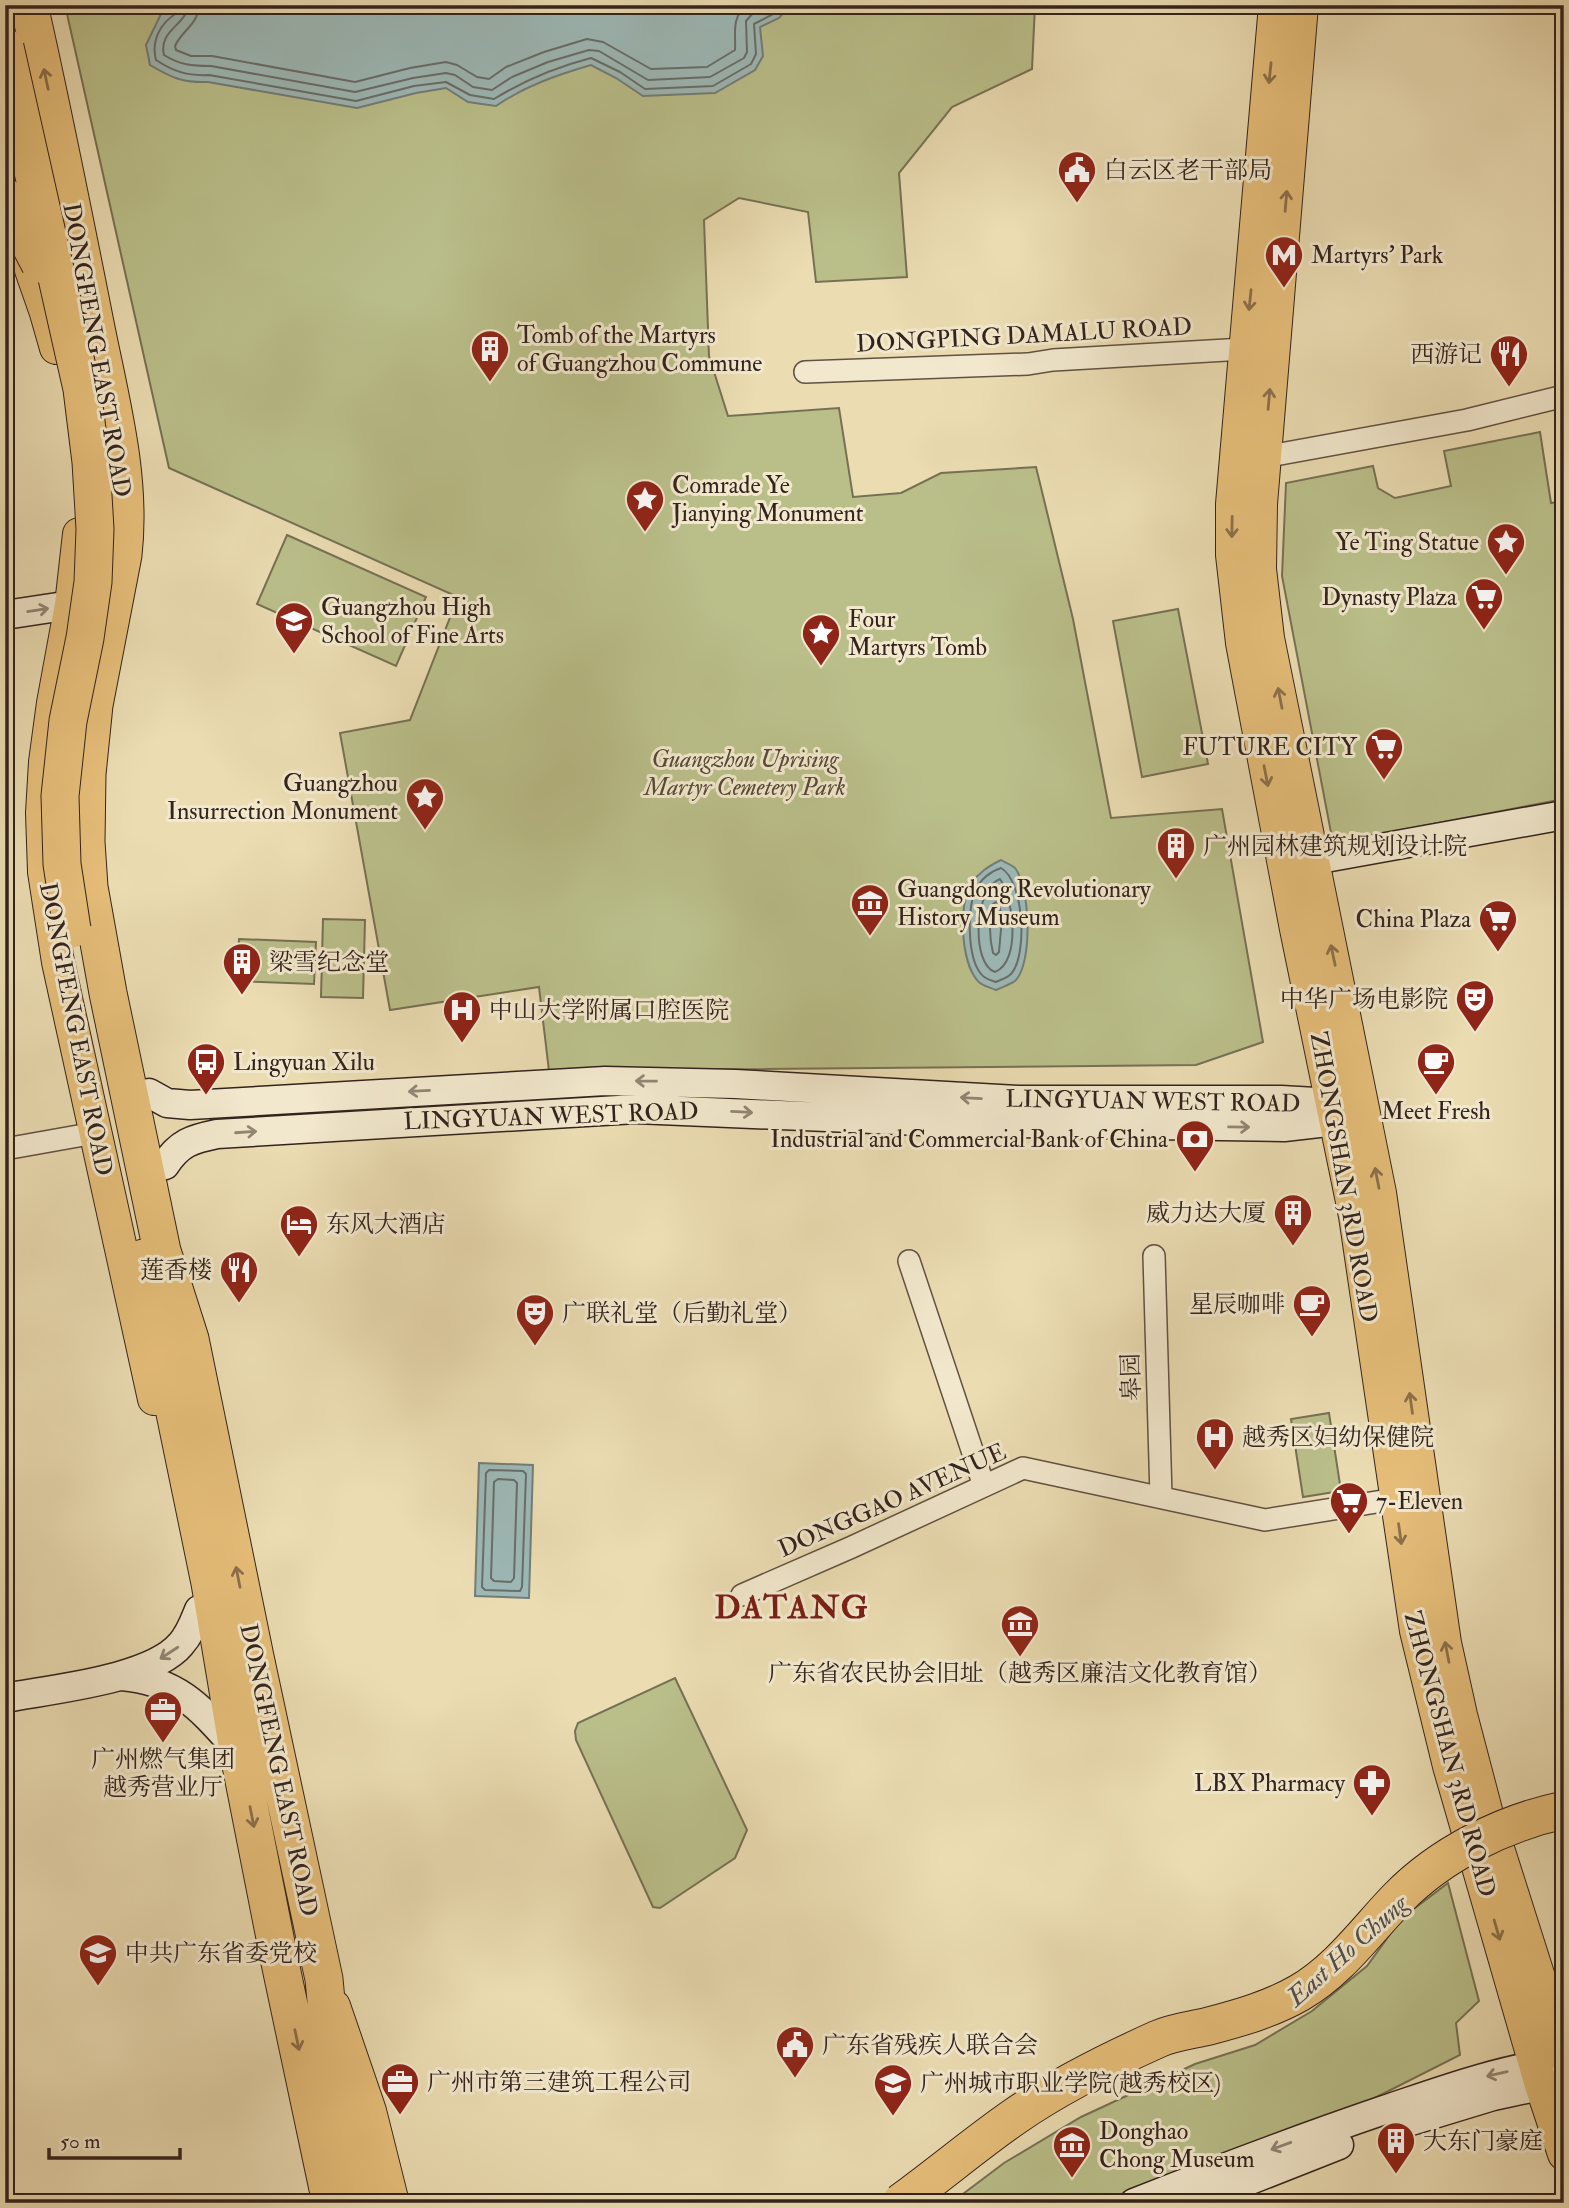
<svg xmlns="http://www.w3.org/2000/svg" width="1569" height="2208" font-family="'IM FELL Double Pica','Noto Serif SC',serif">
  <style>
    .green { fill: #babf8a; stroke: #767154; stroke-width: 2 }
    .water { fill: #9db9b7; stroke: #737d79; stroke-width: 2 }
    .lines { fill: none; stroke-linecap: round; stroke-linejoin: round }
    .shore { stroke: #686e6a; stroke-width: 2 }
    .street-casing { stroke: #615142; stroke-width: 24 }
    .secondary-casing { stroke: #33231d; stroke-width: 31 }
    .primary-casing { stroke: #33231d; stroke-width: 34 }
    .highway-casing { stroke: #33231d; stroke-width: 39 }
    .street { stroke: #f2e8cd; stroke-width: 21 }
    .secondary { stroke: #f2e8cd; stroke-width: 28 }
    .primary { stroke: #e6be79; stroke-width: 32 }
    .highway { stroke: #e6be79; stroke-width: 37 }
    .highway-bridge-casing { stroke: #33231d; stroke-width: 39; stroke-linecap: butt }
    .highway-bridge { stroke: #e6be79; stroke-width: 37 }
    .oneway { stroke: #8c704b }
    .oneway2 { stroke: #928675 }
    .labels { text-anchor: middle; stroke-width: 6; stroke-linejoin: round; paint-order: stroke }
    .poi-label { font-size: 24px; fill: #33231d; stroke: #f2e8cd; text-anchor: start }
    .street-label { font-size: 24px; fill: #33231d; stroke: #f2e8cd }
    .park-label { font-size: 24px; font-style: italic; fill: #554a38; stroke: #f2e8cd }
    .water-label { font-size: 26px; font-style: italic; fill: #53504b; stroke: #f2e8cd }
    .district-label { font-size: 32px; font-weight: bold; letter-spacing: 2px; fill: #7a1f14; stroke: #f2e8cd }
  </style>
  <rect width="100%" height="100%" fill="#ebdcb2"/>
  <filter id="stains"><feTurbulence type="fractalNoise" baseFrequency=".00286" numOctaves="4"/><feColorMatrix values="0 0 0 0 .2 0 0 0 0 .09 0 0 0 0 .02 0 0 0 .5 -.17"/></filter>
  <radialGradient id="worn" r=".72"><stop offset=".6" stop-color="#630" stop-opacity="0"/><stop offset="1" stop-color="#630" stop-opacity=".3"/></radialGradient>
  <path class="green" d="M65 5H1035L1032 69 952 107 899 173 907 277 816 282 808 212 739 198 704 220 709 356 728 416 839 408 853 497 901 493 941 473 1036 467 1073 619 1111 818 1222 809 1263 1042 1196 1065 549 1071 539 987 390 1010 340 733 410 720 458 597 169 468Z
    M1540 432 1551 503 1564 501V799L1333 843 1282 576 1286 483 1373 466 1378 488 1395 498 1451 486 1444 451Z
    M287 535 426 597 396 666 257 604Z
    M1178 609 1208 764 1142 777 1113 621Z
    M323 919 365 920 363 998 321 997Z
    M239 939 316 942 314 984 237 981Z
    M1329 1413 1341 1491 1303 1497 1291 1419Z
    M675 1678 747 1830 735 1858 660 1908 653 1907 576 1740 575 1731 578 1723Z
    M1448 1883 1479 2001 1456 2023 1460 2055 1339 2116 1123 2203H951L1004 2163 1081 2117 1195 2064 1255 2045 1312 2011 1367 1966 1402 1918Z"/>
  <path class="water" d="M178 5H791L779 18 760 27 763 56 755 70 715 93 643 96 616 78 591 65C557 75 525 86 496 106L468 102 446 88 416 93 357 108 208 82C183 83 172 78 150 65L146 45 161 14Z
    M1001 860C1004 862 1012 865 1015 868 1030 887 1033 961 1016 980 1012 984 1002 987 996 990 990 987 981 986 977 980 961 961 958 905 971 884 979 872 989 866 1001 860Z
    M479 1463 533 1465 529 1598 475 1596Z"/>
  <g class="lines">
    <path class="shore" d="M179 5 177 13C160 23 151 41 156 60 174 72 188 76 209 75L356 101 414 86 446 82 470 95 494 99C525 80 556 67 591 58L620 72 645 89 713 86 751 64 756 54 754 24 775 13 782 5
      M188 5C187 25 158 30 164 55 180 65 192 66 211 66L355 92 413 78 446 73 455 75 473 87 492 90 512 77 548 62 589 50 599 51 648 80 710 77 744 58 747 52 746 21 753 13 770 5
      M199 5C198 25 182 30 175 46L176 50 191 56H212L355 82 410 68 446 62 457 65 477 77 489 79 506 67 544 52 587 39 603 42 651 69 707 67 735 50C736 33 731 19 746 5
      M1001 868C1024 881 1028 955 1011 974 1007 978 1000 980 996 982 990 980 985 979 981 974 967 957 967 908 976 889 981 879 991 871 1001 868Z
      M1000 879C1014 898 1021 962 995 972 971 964 974 888 1000 879Z
      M996 902 999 904 1002 918 999 952 996 955 993 953C989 937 989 921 993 904Z
      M489 1470 523 1471 526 1474 522 1587 520 1591 485 1590 482 1587 486 1473Z
      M498 1479 514 1480 517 1483 514 1578 511 1582 494 1581 491 1578 494 1482Z"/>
    <g class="street-casing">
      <path id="street" d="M805 372 1028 364 1053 360 1244 349
        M1264 457 1467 420 1564 396
        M5 1149 95 1133
        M1154 1256 1161 1496
        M909 1261 984 1486
        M742 1595 852 1547 1023 1468 1265 1520 1395 1499"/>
    </g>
    <g class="secondary-casing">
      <path id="secondary" d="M5 615 71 605 90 594
        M1294 871 1314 860 1564 815
        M149 1093 167 1103 190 1105 605 1081 735 1084 1018 1100H1281L1333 1103 1351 1107
        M165 1165C179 1143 192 1139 217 1134L636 1109 944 1122 1284 1127 1336 1121 1355 1114
        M122 1676C180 1681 202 1710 238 1750
        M5 1698C51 1689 151 1680 181 1644 190 1634 194 1622 199 1610
        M1401 2124 1493 2096 1564 2081
        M1134 2203C1217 2170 1299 2139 1384 2110 1441 2091 1497 2070 1558 2062
        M1192 2203 1339 2145"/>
    </g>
    <g class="primary-casing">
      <path id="primary" d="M1275 5 1232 504V555L1242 643 1296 929 1355 1216 1416 1631 1449 1766 1541 2085 1564 2154
        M1302 5 1261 504 1260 569 1268 638 1380 1193 1445 1643 1461 1715 1487 1814 1564 2056
        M5 134 31 270 46 313 56 348
        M79 534 71 605 53 703 45 762 42 813 44 872 58 962 154 1399
        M334 2006 370 2111 393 2203"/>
    </g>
    <g class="highway-casing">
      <path id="highway" d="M29 5C53 111 74 217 95 323 110 399 132 477 123 555L94 705 87 774 86 842 89 887 108 993 162 1251 190 1339 255 1657 324 1979 331 2054 361 2203
        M143 1258 210 1583 238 1750 279 1958 331 2203"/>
    </g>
    <use href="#street" class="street"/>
    <use href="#secondary" class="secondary"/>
    <use href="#primary" class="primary"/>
    <use href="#highway" class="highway"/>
    <g class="highway-bridge-casing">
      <path id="highway-bridge" d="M5 47 82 389 91 462 95 529 93 582 85 638 68 721 60 796 62 864 72 929
        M5 197 40 264
        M900 2203C939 2175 975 2144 1014 2117 1058 2086 1109 2061 1158 2039 1174 2032 1193 2030 1209 2026 1240 2018 1271 2009 1299 1993 1339 1970 1366 1931 1398 1898 1441 1854 1503 1823 1564 1810"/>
    </g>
    <use href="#highway-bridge" class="highway-bridge"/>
  </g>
  <defs><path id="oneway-shaft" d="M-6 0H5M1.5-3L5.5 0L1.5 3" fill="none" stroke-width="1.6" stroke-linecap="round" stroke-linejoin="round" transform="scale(1.75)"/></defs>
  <g class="oneway">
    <use href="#oneway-shaft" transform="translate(1270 73) rotate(96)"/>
    <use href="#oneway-shaft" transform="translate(46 79) rotate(-102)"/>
    <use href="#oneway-shaft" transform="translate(1286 201) rotate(-85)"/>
    <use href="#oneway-shaft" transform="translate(1250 300) rotate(96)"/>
    <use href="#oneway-shaft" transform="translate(1269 399) rotate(-85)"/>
    <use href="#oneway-shaft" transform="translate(1232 527) rotate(91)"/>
    <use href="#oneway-shaft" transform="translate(1280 698) rotate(-101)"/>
    <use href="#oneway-shaft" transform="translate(1266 776) rotate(79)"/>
    <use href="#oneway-shaft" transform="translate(1333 955) rotate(-102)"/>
    <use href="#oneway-shaft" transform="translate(1377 1178) rotate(-101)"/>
    <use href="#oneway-shaft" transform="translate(1411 1403) rotate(-98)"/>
    <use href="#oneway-shaft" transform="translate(1400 1534) rotate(82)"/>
    <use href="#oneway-shaft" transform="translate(238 1577) rotate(-101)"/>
    <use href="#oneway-shaft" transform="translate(1447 1652) rotate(-101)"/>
    <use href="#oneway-shaft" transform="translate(252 1817) rotate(79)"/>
    <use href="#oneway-shaft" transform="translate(1497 1930) rotate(74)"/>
    <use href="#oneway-shaft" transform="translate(297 2040) rotate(78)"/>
  </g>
  <g class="oneway2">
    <use href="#oneway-shaft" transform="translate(38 610) rotate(-9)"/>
    <use href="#oneway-shaft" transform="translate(646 1081) rotate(-179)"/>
    <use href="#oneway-shaft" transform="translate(419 1091) rotate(177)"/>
    <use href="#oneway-shaft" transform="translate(971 1098) rotate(-177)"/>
    <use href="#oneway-shaft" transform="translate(742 1112) rotate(3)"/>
    <use href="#oneway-shaft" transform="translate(1239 1127) rotate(1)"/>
    <use href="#oneway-shaft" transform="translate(246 1132) rotate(-4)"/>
    <use href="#oneway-shaft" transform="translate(169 1653) rotate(147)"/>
    <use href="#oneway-shaft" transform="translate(1497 2074) rotate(167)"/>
    <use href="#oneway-shaft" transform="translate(1281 2146) rotate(160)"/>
  </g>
  <defs>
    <g id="civic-pin" transform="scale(2.0125)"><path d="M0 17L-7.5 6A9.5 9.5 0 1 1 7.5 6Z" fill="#8f2418" stroke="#f2e8cd"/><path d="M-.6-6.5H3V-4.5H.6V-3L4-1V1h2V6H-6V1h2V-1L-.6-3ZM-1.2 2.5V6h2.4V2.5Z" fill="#fff"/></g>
    <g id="metro-pin" transform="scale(2.0125)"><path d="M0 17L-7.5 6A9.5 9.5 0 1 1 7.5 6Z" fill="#8f2418" stroke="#f2e8cd"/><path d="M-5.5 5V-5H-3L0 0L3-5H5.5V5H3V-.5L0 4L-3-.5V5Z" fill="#fff"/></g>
    <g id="building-pin" transform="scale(2.0125)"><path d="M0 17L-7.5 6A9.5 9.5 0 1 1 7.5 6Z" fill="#8f2418" stroke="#f2e8cd"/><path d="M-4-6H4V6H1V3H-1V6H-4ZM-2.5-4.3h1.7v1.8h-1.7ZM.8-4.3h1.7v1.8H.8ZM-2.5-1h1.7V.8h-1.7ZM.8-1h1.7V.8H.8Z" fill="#fff"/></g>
    <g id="restaurant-pin" transform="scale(2.0125)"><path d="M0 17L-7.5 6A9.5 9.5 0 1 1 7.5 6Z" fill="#8f2418" stroke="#f2e8cd"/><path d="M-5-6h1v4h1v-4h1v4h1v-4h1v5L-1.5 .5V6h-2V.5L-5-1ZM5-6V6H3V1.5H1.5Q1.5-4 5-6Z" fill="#fff"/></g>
    <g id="sight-pin" transform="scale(2.0125)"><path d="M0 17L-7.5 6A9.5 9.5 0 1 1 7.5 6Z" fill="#8f2418" stroke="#f2e8cd"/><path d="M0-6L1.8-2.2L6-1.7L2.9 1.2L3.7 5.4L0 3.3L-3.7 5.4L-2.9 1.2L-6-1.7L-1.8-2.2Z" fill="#fff"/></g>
    <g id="supermarket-pin" transform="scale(2.0125)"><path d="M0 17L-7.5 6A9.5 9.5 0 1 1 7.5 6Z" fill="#8f2418" stroke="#f2e8cd"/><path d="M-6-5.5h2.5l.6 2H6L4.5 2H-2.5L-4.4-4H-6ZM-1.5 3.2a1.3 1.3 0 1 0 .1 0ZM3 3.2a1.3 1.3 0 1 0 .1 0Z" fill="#fff"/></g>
    <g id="school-pin" transform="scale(2.0125)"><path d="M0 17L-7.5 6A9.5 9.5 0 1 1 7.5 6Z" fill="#8f2418" stroke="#f2e8cd"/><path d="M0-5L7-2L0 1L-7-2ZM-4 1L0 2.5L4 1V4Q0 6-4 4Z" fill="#fff"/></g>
    <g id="museum-pin" transform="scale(2.0125)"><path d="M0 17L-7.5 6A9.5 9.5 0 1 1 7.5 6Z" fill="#8f2418" stroke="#f2e8cd"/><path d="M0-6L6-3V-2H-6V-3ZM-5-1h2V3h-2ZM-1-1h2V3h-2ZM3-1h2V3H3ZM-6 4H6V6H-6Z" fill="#fff"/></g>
    <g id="theatre-pin" transform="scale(2.0125)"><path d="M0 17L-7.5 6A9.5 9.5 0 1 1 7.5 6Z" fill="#8f2418" stroke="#f2e8cd"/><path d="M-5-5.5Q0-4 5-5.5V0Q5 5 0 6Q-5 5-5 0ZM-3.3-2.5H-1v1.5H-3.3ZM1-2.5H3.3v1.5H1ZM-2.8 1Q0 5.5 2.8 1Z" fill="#fff"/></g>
    <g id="hospital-pin" transform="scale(2.0125)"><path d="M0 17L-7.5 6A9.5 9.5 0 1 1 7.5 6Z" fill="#8f2418" stroke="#f2e8cd"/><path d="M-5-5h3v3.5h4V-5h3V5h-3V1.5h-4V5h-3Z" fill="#fff"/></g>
    <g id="bus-pin" transform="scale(2.0125)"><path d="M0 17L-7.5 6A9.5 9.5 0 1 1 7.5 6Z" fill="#8f2418" stroke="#f2e8cd"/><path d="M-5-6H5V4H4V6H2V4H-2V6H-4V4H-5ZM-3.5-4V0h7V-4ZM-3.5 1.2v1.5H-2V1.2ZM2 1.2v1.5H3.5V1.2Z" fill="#fff"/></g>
    <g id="cafe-pin" transform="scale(2.0125)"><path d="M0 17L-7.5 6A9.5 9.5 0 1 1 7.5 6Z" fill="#8f2418" stroke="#f2e8cd"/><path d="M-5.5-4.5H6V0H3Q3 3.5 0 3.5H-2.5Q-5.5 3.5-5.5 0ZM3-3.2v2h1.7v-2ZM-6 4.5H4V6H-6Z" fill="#fff"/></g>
    <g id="bank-pin" transform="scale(2.0125)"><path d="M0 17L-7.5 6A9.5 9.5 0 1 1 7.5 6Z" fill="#8f2418" stroke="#f2e8cd"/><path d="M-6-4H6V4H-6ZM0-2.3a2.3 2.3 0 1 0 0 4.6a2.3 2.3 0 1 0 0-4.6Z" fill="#fff"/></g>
    <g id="hotel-pin" transform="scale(2.0125)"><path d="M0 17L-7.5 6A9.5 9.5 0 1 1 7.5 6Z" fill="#8f2418" stroke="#f2e8cd"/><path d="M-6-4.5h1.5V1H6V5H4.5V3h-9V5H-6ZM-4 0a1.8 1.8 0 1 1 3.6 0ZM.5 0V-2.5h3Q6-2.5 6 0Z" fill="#fff"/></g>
    <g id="office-pin" transform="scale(2.0125)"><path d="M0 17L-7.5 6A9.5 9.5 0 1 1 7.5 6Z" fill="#8f2418" stroke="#f2e8cd"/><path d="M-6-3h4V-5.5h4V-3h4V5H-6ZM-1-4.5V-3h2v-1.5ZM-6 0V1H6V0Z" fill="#fff"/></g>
    <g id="pharmacy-pin" transform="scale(2.0125)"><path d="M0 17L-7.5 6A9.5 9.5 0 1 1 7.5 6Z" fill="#8f2418" stroke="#f2e8cd"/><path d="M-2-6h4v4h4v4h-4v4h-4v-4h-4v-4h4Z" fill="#fff"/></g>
    <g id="university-pin" transform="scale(2.0125)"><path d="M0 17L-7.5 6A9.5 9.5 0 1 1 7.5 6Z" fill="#8f2418" stroke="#f2e8cd"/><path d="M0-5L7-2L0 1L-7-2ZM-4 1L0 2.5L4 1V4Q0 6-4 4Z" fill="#fff"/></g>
  </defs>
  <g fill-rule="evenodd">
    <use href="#civic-pin" x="1077" y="170"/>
    <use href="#metro-pin" x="1284" y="255"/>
    <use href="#building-pin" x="490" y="349"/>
    <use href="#restaurant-pin" x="1509" y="354"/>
    <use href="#sight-pin" x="645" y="499"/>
    <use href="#sight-pin" x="1506" y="542"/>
    <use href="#supermarket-pin" x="1484" y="597"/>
    <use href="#school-pin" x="294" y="621"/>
    <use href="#sight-pin" x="821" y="633"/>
    <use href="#supermarket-pin" x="1384" y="747"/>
    <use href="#sight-pin" x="425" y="797"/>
    <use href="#building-pin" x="1176" y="846"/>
    <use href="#museum-pin" x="870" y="903"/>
    <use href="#supermarket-pin" x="1498" y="919"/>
    <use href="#building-pin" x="242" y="962"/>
    <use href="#theatre-pin" x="1475" y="999"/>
    <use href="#hospital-pin" x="462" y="1010"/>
    <use href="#bus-pin" x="206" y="1062"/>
    <use href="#cafe-pin" x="1436" y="1062"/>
    <use href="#bank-pin" x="1195" y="1139"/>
    <use href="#building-pin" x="1293" y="1213"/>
    <use href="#hotel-pin" x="299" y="1224"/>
    <use href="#restaurant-pin" x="239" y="1270"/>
    <use href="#cafe-pin" x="1312" y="1304"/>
    <use href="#theatre-pin" x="535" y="1313"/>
    <use href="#hospital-pin" x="1215" y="1437"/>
    <use href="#supermarket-pin" x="1349" y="1501"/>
    <use href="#museum-pin" x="1020" y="1624"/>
    <use href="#office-pin" x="163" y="1710"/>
    <use href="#pharmacy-pin" x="1372" y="1783"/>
    <use href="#university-pin" x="98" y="1953"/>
    <use href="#civic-pin" x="795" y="2045"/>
    <use href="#office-pin" x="400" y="2082"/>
    <use href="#university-pin" x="893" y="2083"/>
    <use href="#building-pin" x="1396" y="2141"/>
    <use href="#museum-pin" x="1072" y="2145"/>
  </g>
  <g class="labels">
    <g class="poi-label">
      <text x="1104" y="178">白云区老干部局</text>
      <text x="1311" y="263">Martyrs' Park</text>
      <text x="517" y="343">Tomb of the Martyrs<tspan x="517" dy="28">of Guangzhou Commune</tspan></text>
      <text x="1482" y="362" text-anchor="end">西游记</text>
      <text x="672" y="493">Comrade Ye<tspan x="672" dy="28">Jianying Monument</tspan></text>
      <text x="1479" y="550" text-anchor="end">Ye Ting Statue</text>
      <text x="1457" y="605" text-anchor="end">Dynasty Plaza</text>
      <text x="321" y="615">Guangzhou High<tspan x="321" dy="28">School of Fine Arts</tspan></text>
      <text x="848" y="627">Four<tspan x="848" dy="28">Martyrs Tomb</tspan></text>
      <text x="1357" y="755" text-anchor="end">FUTURE CITY</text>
      <text x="398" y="791" text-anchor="end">Guangzhou<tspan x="398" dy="28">Insurrection Monument</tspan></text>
      <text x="1203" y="854">广州园林建筑规划设计院</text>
      <text x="897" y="897">Guangdong Revolutionary<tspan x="897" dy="28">History Museum</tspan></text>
      <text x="1471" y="927" text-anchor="end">China Plaza</text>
      <text x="269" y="970">梁雪纪念堂</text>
      <text x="1448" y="1007" text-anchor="end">中华广场电影院</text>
      <text x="489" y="1018">中山大学附属口腔医院</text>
      <text x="233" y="1070">Lingyuan Xilu</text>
      <text x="1436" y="1119" text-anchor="middle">Meet Fresh</text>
      <text x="1168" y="1147" text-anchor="end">Industrial and Commercial Bank of China</text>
      <text x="1266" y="1221" text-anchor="end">威力达大厦</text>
      <text x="326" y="1232">东风大酒店</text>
      <text x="212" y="1278" text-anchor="end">莲香楼</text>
      <text x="1285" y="1312" text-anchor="end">星辰咖啡</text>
      <text x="562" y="1321">广联礼堂（后勤礼堂）</text>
      <text x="1242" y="1445">越秀区妇幼保健院</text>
      <text x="1376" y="1509">7-Eleven</text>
      <text x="1020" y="1681" text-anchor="middle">广东省农民协会旧址（越秀区廉洁文化教育馆）</text>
      <text x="163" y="1767" text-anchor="middle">广州燃气集团<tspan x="163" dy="28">越秀营业厅</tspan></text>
      <text x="1345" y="1791" text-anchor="end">LBX Pharmacy</text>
      <text x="125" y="1961">中共广东省委党校</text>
      <text x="822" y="2053">广东省残疾人联合会</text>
      <text x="427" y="2090">广州市第三建筑工程公司</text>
      <text x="920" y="2091">广州城市职业学院(越秀校区)</text>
      <text x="1099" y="2139">Donghao<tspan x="1099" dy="28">Chong Museum</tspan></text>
      <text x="1423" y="2149">大东门豪庭</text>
    </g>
    <g class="street-label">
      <text transform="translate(1024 335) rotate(-3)" y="8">DONGPING DAMALU ROAD</text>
      <text transform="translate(97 350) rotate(80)" y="8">DONGFENG EAST ROAD</text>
      <text transform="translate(76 1029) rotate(79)" y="8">DONGFENG EAST ROAD</text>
      <text transform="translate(1153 1101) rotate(1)" y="8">LINGYUAN WEST ROAD</text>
      <text transform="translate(551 1116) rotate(-2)" y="8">LINGYUAN WEST ROAD</text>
      <text transform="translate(1344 1177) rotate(80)" y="8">ZHONGSHAN 3RD ROAD</text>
      <text transform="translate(1131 1377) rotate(-92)" y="8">皋园</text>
      <text transform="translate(892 1500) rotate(-24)" y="8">DONGGAO AVENUE</text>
      <text transform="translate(1450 1754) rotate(75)" y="8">ZHONGSHAN 3RD ROAD</text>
      <text transform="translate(279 1770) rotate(78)" y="8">DONGFENG EAST ROAD</text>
    </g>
    <g class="park-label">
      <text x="745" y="767">Guangzhou Uprising<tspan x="745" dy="28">Martyr Cemetery Park</tspan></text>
    </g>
    <g class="water-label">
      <text transform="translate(1347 1950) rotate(-42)" y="9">East Ho Chung</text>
    </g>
    <g class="district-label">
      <text x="792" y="1618">DATANG</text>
    </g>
  </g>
  <rect width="1569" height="2208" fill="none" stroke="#ebdcb2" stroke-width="28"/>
  <rect x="7" y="7" width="1555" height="2194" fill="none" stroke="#33231d" stroke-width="3.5"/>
  <rect x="14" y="14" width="1541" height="2180" fill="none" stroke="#33231d" stroke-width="2"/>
  <path d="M49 2148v10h131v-10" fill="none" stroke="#33231d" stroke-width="3.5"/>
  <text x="60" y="2148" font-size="21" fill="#33231d" stroke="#f2e8cd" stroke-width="5" paint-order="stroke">50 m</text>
  <rect width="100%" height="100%" filter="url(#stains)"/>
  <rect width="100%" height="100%" fill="url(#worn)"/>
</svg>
